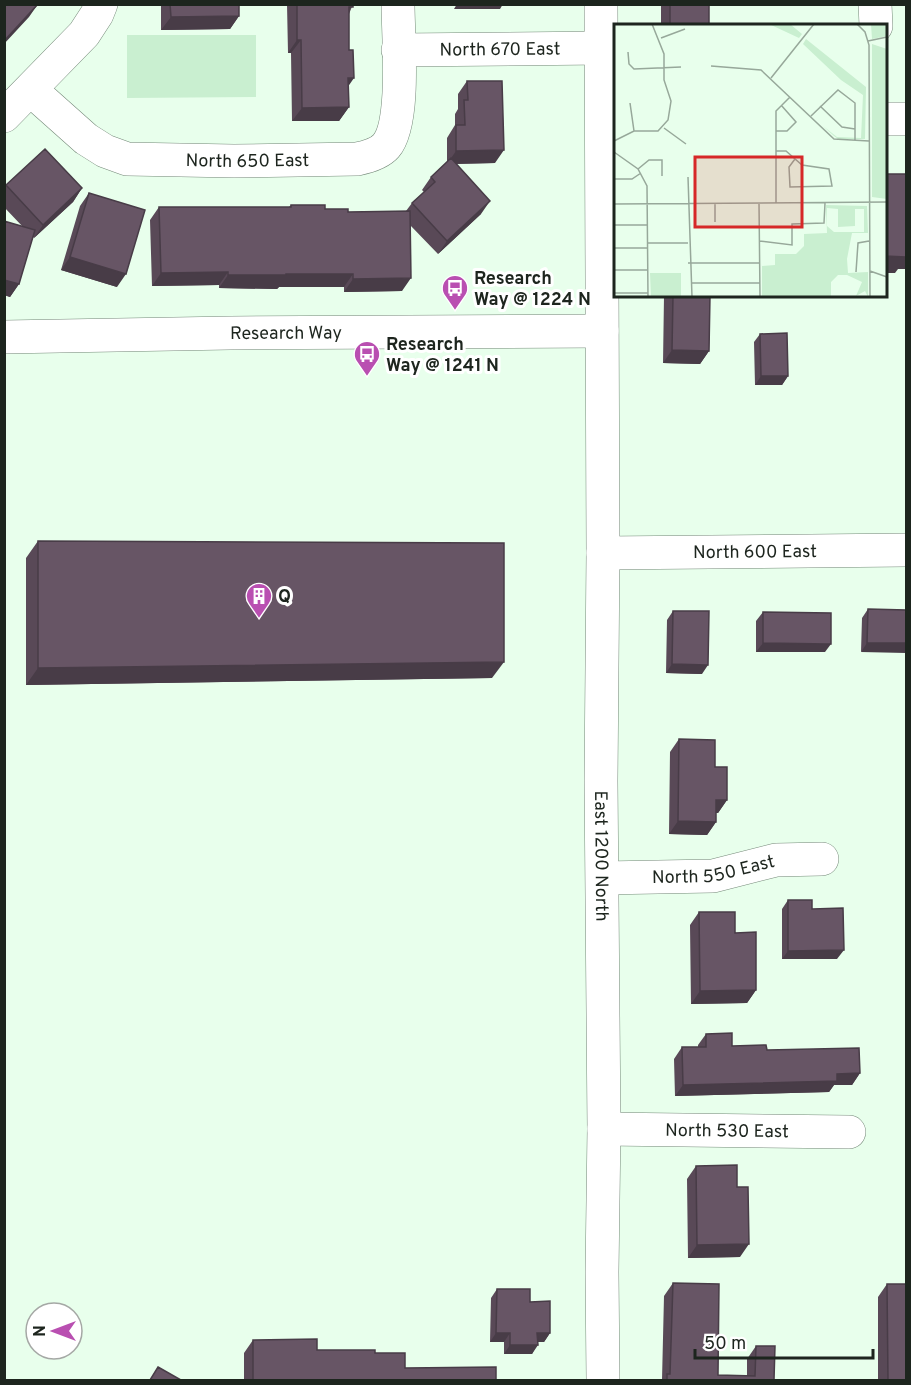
<svg xmlns="http://www.w3.org/2000/svg" width="911" height="1385" font-family="Overpass,sans-serif">
  <style>
    .green { fill: #c9efd0 }
    .lines { fill: none; stroke-linecap: round; stroke-linejoin: round }
    .minor-casing { stroke: #758979; stroke-width: 34 }
    .minor { stroke: #fff; stroke-width: 33 }
    .wall { fill: #594957 }
    .shaded-wall { fill: #483c47 }
    .building { fill: #675565; stroke: #483c47; stroke-width: 1.5 }
    .labels { text-anchor: middle; stroke-width: 6; stroke-linejoin: round; paint-order: stroke }
    .street-label { font-size: 18px; fill: #1d251e; stroke: #fff }
    .poi-label { font-size: 18px; font-weight: bold; fill: #1d251e; stroke: #fff; text-anchor: start }
    .inset-road { fill: none; stroke: #97a89a; stroke-width: 1.5 }
    .view { fill: #d62828; fill-opacity: 0.15; stroke: #d62828; stroke-width: 3 }
    .inset-edge { fill: none; stroke: #1d251e; stroke-width: 3 }
  </style>
  <rect width="100%" height="100%" fill="#e8ffec"/>
  <path class="green" d="M127 35H256V97L127 98Z"/>
  <g class="lines">
    <g class="minor-casing">
      <g id="minor">
        <path id="s1" d="M601 4 603 553 601 781 604 1129 602 1272 603 1380"/>
        <path d="M875 4 876 26"/>
        <path id="s2" d="M398 50 602 48"/>
        <path id="s3" d="M31 90 86 139 105 151 127 159 234 161 357 159C367 157 379 154 386 146 406 123 398 36 398 4"/>
        <path d="M4 116 84 34 97 14 101 4"/>
        <path d="M886 119H906"/>
        <path id="s4" d="M4 337 230 333 602 331"/>
        <path id="s5" d="M603 553 906 550"/>
        <path id="s6" d="M603 878 713 876 776 860 822 859"/>
        <path id="s7" d="M604 1129 849 1132"/>
      </g>
    </g>
    <use href="#minor" class="minor"/>
  </g>
  <path class="wall" d="M161 4H239V16L230 29 161 30Z
    M287 4H353L349 14V107L339 121H292L291 53H288Z
    M661 4H709V26H661Z
    M467 81 495 163 456 164 481 214 438 254 410 225 402 291 344 292V287H279L277 289 219 288V285L152 286 150 220 159 207H289L291 205 348 212 406 211 412 203 424 192 422 190 431 177 447 162V138L455 125V114L458 109V94Z
    M6 185 82 188 73 202 34 238 33 237 19 284 10 297 4 295V221L23 227 4 207V187Z
    M89 193 117 287 61 270 80 206Z
    M664 296H710L709 351 700 364 663 363Z
    M760 334 788 376 782 385H755L754 342Z
    M38 541 492 678 26 685V558Z
    M868 609 906 610 861 652 862 618Z
    M673 611 702 674 666 673 667 620Z
    M763 612 825 652H756V621Z
    M679 739 715 767 727 800 718 813H716V822L707 835 669 834 670 752Z
    M788 900 812 909 837 959H782V909Z
    M699 912 735 933 756 990 747 1003 691 1004 690 925Z
    M706 1034 732 1046 860 1073 852 1085H834L829 1092 675 1096 674 1059 682 1047H698V1045Z
    M696 1166 737 1187 740 1257 688 1258 687 1179Z
    M673 1283 718 1375 747 1376V1359L756 1346 774 1380H662L664 1296Z
    M887 1284 906 1380H878V1297Z
    M497 1289 530 1302 550 1333 544 1342H538L532 1354H504V1342H490L491 1298Z
    M253 1340 317 1350 375 1353 405 1368 496 1380H244V1353Z"/>
  <path class="shaded-wall" d="M38 4 29 17 4 44V41Z
    M457 4H503L500 9H454Z
    M239 16 230 29 161 30 171 17Z
    M297 40H301L291 53H288Z
    M348 78H354L345 91Z
    M349 107 339 121H292L302 108Z
    M504 150 495 163 447 164 456 151Z
    M82 188 73 202 34 238 43 225Z
    M490 201 481 214 438 254 447 241Z
    M906 253V269H898L895 273H885V256Z
    M70 257 126 274 117 287 61 270Z
    M228 272 219 285 152 286 161 273Z
    M286 274H353L344 287H279L277 289 219 288 228 275Z
    M411 278 402 291 344 292 353 279Z
    M4 280 19 284 10 297 4 295Z
    M672 350 709 351 700 364 663 363Z
    M761 376H788L782 385H755Z
    M763 643 831 644 825 652H756Z
    M867 643H906V653L861 652Z
    M504 662 492 678 26 685 38 668Z
    M672 664 708 665 702 674 666 673Z
    M716 800H727L718 813H707Z
    M678 821 716 822 707 835 669 834Z
    M844 950 837 959H782L788 951Z
    M756 990 747 1003 691 1004 700 991Z
    M860 1073 852 1085H834L829 1092 675 1096 683 1085 837 1074Z
    M749 1244 740 1257 688 1258 697 1245Z
    M496 1333H510L504 1342H490Z
    M537 1333H550L544 1342H531Z
    M510 1345H538L532 1354H504Z"/>
  <path class="building" d="M4 4H38L4 41Z
    M170 4H239V16L171 17Z
    M297 4H353V7H349V50H353L354 78H348L349 107 302 108 301 40H297Z
    M670 4H709V26H670Z
    M467 81H502L504 150 456 151V125H465L464 100H468Z
    M45 149 82 188 43 225 6 185Z
    M451 158 490 201 447 241 412 203 435 182 431 177Z
    M885 174H906V257L885 256Z
    M89 193 145 210 126 274 70 257Z
    M291 205H325V209H348V212L410 211 411 278 353 279V274H286V275H228V272L161 273 159 207H291Z
    M4 221 35 230 19 284 4 280Z
    M673 296H710L709 351 672 350Z
    M787 333 788 376H761L760 334Z
    M38 541 504 543V662L38 668Z
    M868 609 906 610V643H867Z
    M673 611H709L708 665 672 664Z
    M763 612 831 613V644L763 643Z
    M679 739 715 740V767H727V800H716V822L678 821Z
    M788 900H812V909L843 908 844 950 788 951Z
    M699 912H735V933L756 932V990L700 991Z
    M732 1033V1046L766 1045 767 1050 859 1048 860 1073 837 1074V1081L683 1085 682 1047H706V1034Z
    M737 1165V1187H748L749 1244 697 1245 696 1166Z
    M673 1283 719 1284 718 1375 755 1376 756 1346H775L774 1380H667V1374H670Z
    M887 1284H906V1380H888Z
    M497 1289H530V1302L550 1301V1333H537L538 1345H510V1333H496Z
    M317 1339V1350H375V1353H405V1368L496 1367V1380H253V1340Z
    M158 1367 181 1380H150Z"/>
  <defs>
    <g id="bus-pin" transform="scale(1.35)"><path d="M0 17L-7.5 6A9.5 9.5 0 1 1 7.5 6Z" fill="#b94fb1" stroke="#fff"/><path d="M-5-6H5V4H4V6H2V4H-2V6H-4V4H-5ZM-3.5-4V0h7V-4ZM-3.5 1.2v1.5H-2V1.2ZM2 1.2v1.5H3.5V1.2Z" fill="#fff"/></g>
    <g id="building-pin" transform="scale(1.35)"><path d="M0 17L-7.5 6A9.5 9.5 0 1 1 7.5 6Z" fill="#b94fb1" stroke="#fff"/><path d="M-4-6H4V6H1V3H-1V6H-4ZM-2.5-4.3h1.7v1.8h-1.7ZM.8-4.3h1.7v1.8H.8ZM-2.5-1h1.7V.8h-1.7ZM.8-1h1.7V.8H.8Z" fill="#fff"/></g>
  </defs>
  <g fill-rule="evenodd">
    <use href="#bus-pin" x="455" y="288"/>
    <use href="#bus-pin" x="367" y="354"/>
    <use href="#building-pin" x="259" y="596"/>
  </g>
  <g class="labels">
    <g class="street-label">
      <text dy="6" stroke="none"><textPath href="#s2" startOffset="102">North 670 East</textPath></text>
      <text dy="6" stroke="none"><textPath href="#s3" startOffset="240">North 650 East</textPath></text>
      <text dy="6" stroke="none"><textPath href="#s4" startOffset="282">Research Way</textPath></text>
      <text dy="6" stroke="none"><textPath href="#s5" startOffset="152">North 600 East</textPath></text>
      <text dy="6" stroke="none"><textPath href="#s1" startOffset="852">East 1200 North</textPath></text>
      <text dy="6" stroke="none"><textPath href="#s6" startOffset="111">North 550 East</textPath></text>
      <text dy="6" stroke="none"><textPath href="#s7" startOffset="123">North 530 East</textPath></text>
    </g>
    <g class="poi-label">
      <text x="474" y="284">Research<tspan x="474" dy="21">Way @ 1224 N</tspan></text>
      <text x="386" y="350">Research<tspan x="386" dy="21">Way @ 1241 N</tspan></text>
      <text x="278" y="602">Q</text>
    </g>
  </g>
  <g transform="translate(614 24)">
    <rect width="273" height="273" fill="#e8ffec"/>
    <path d="M155 0H176L188 10 185 14ZM257 0H273V12L258 15ZM192 15 252 63 251 115H224L220 112 209 102 223 113 247 114 249 71 227 56 189 20ZM258 20 273 25V175L258 173ZM212 181 253 182 254 209H238L233 235 234 249 254 248V273L251 267 242 272 248 258 233 251H224L217 258V273H148V242L159 244 148 242 161 241V230H182L190 222V210L213 209ZM213 184 224 185V203L241 202V185H250V208H220L213 202ZM36 249H67V273H37Z" fill="#c9efd0" fill-rule="evenodd"/>
    <path class="inset-road" d="M243 0 251 8 255 21 256 273M47 14 71 5M254 17 273 13M14 28 15 40 20 45 67 43M97 42 147 46 220 115 255 117M157 54 200 0M16 79 20 107M206 82 228 103 241 105M197 92 224 66 241 79V117M50 104 72 120M162 107H173L182 98 167 81M0 117 20 107H44L54 96 57 77 50 56V30L38 0M162 127H172L188 141 215 145 218 162 176 163 175 143 181 135M0 128 24 145 33 162 34 273M24 145 35 136H48V152M74 153 78 273M0 155H18L27 149M145 179 146 273M162 179V87L176 73M0 180 273 178M101 198V179M0 201H33M145 217 178 221V200L210 199 211 179M34 219H74M0 224H34M74 239H145M0 246H34M256 247 273 253M242 248 244 219 255 217M78 259H146M0 269H34"/>
    <path class="view" d="M81 133H188V203H81Z"/>
    <rect width="273" height="273" class="inset-edge"/>
  </g>
  <rect width="911" height="1385" fill="none" stroke="#1d251e" stroke-width="12"/>
  <g transform="translate(54 1331) rotate(270)"><circle r="28" fill="#ffffff" stroke="#a5a8a5" stroke-width="1.5"/>
  <path d="M0-4.5L10 22L0 15L-10 22Z" fill="#b94fb1"/>
  <text y="-9" font-size="16" font-weight="bold" text-anchor="middle" fill="#1d251e">N</text>
  </g>
  <path d="M695 1349v9h178v-9" fill="none" stroke="#1d251e" stroke-width="3"/>
  <text x="704" y="1349" font-size="18" fill="#1d251e" stroke="#ffffff" stroke-width="4.5" paint-order="stroke">50 m</text>
</svg>
